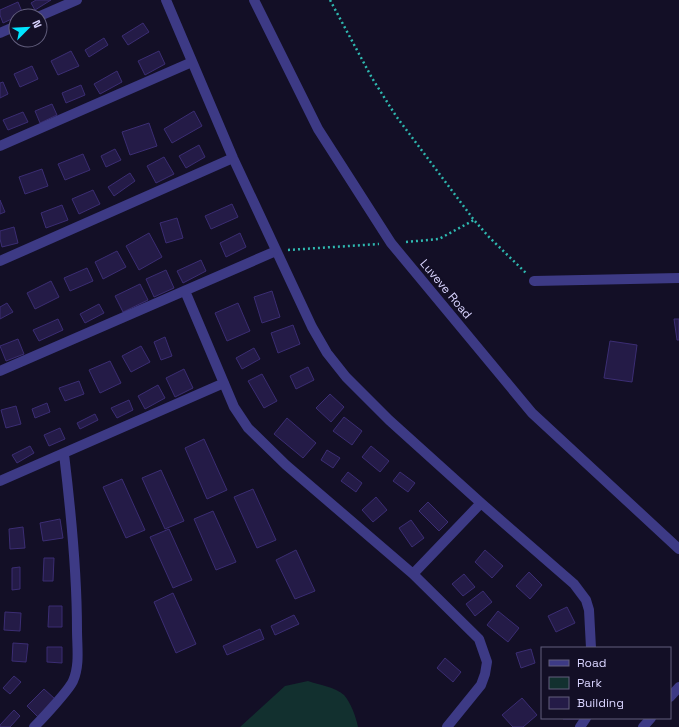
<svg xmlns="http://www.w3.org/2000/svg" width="679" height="727" font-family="'Space Grotesk',sans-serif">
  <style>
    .green { fill: #12302f }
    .building { fill: #241b47; stroke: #3b2d73 }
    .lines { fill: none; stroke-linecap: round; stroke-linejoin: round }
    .path { stroke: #2fb8b0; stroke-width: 2.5; stroke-dasharray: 2 3; stroke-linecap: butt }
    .minor { stroke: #3d3a85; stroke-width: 10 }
    .tertiary { stroke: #3d3a85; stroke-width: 10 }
    .labels { text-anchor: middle; stroke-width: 4; stroke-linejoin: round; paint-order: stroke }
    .street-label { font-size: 12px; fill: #d9d4ff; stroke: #130f26 }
  </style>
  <rect width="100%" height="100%" fill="#130f26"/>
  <path class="green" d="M308 681C319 685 335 687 344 695 351 703 356 717 358 727H240L285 686Z"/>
  <path class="building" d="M36 0H51L35 10 31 3Z
    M18 2 23 14 16 16V17L3 23 0 15V10Z
    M143 23 149 32 128 45 122 36Z
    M104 38 108 45 89 57 85 50Z
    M71 51 79 66 58 75 51 61Z
    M159 51 165 64 145 75 138 61Z
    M32 66 38 79 20 87 14 74Z
    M117 71 122 82 100 94 94 84Z
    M3 82 8 94 0 98V83Z
    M81 85 85 95 66 103 62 93Z
    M52 104 57 115 40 123 35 111Z
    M194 111 202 126 172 143 164 129Z
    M23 112 28 122 8 130 3 120Z
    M149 123 157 146 130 155 122 132Z
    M199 145 205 157 186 168 179 156Z
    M115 149 121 160 106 167 101 156Z
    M83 154 90 170 65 180 58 164Z
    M164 157 174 174 156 183 147 166Z
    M42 169 48 186 25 194 19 177Z
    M130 173 135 181 114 196 108 187Z
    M93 190 100 204 79 214 72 199Z
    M0 200 5 212 0 214Z
    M232 204 238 217 211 229 205 216Z
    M62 205 68 220 46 228 41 213Z
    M177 218 183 238 166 243 160 223Z
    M14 227 18 243 2 247 0 239V231Z
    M149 233 162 257 139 270 126 246Z
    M240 233 246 247 226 257 220 243Z
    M117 251 126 267 103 279 95 262Z
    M201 260 206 271 183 283 177 271Z
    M87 268 93 281 70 291 64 278Z
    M166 270 174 288 154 297 146 279Z
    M51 281 59 297 35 309 27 293Z
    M140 284 148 300 123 312 115 296Z
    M272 291 280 317 262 323 254 297Z
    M7 303 13 312 0 319V307Z
    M238 303 250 331 227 341 215 313Z
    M99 304 104 313 85 323 80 314Z
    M58 319 63 330 39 341 33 330Z
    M674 319H679V340H677Z
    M293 325 300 344 278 353 271 333Z
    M165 337 172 356 161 360 154 342Z
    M18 339 24 354 6 361 0 346Z
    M610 341 637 345 632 382 604 378Z
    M141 346 150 362 131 372 122 356Z
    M254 348 260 359 242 369 236 358Z
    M110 361 121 383 100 393 89 370Z
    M308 367 314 380 296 389 290 376Z
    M184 369 193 388 175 397 166 378Z
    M262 374 277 401 264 408 248 381Z
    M79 381 84 394 65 401 59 388Z
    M158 385 165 398 145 409 138 396Z
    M330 394 344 407 331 422 316 408Z
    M129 400 133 410 117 418 111 408Z
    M47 403 50 412 35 418 32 409Z
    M16 406 21 424 6 428 1 410Z
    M95 414 98 420 80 429 77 423Z
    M344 417 362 431 352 445 333 431Z
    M287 418 316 443 303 458 274 434Z
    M60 428 65 439 49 446 44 435Z
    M204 439 227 490 207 499 185 448Z
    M30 446 34 453 17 463 12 455Z
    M371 446 389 461 380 472 362 457Z
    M327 450 340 458 333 468 321 460Z
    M161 470 184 521 165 529 142 478Z
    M348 472 362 483 356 492 341 481Z
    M400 472 415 483 408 492 393 481Z
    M122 479 145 530 126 538 103 487Z
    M253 489 276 540 257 548 234 497Z
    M376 497 387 510 373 522 362 510Z
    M428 502 448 522 439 531 419 511Z
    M213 511 236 562 216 570 194 519Z
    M60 519 63 538 43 541 40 523Z
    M411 520 424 538 412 547 399 528Z
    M23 527 25 548 10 549 9 529Z
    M169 529 192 580 173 588 150 537Z
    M296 550 315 591 295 599 276 560Z
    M485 550 503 566 492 578 475 562Z
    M44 558H54L53 581H43Z
    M20 567V589L12 590V568Z
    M529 572 542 585 530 599 516 586Z
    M464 574 475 587 463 596 452 584Z
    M483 591 492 602 475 616 466 604Z
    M173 593 196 644 176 653 154 602Z
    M49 606H62V627H48Z
    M567 607 575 623 556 632 548 616Z
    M498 611 519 628 508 642 487 625Z
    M5 612 21 613 20 631 4 630Z
    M294 615 299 624 275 635 271 626Z
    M260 629 264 639 227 655 223 646Z
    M13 643 28 644 26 662 12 661Z
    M47 647H62V663L47 662Z
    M531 649 535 663 521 668 516 653Z
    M445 658 461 672 453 682 437 668Z
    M14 676 21 682 10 694 3 688Z
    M44 689 55 699 38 717 27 706Z
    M522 698 537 715 523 727H513L502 715Z
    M14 710 20 716 10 727H0V725Z
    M563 718H580V719H563Z"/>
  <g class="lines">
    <path class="path" d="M330 0 372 78 396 116 474 220 489 237 527 274
      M406 242 439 239 474 220
      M288 250 379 244"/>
    <path class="minor" d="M166 0 233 158 312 327 327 353 346 377 389 420 481 503 574 584 586 600 589 610 591 648
      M40 16 77 0
      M0 33 16 26
      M0 146 192 62
      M0 261 233 158
      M534 281 679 278
      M185 291 234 407 248 428 286 465 413 574 479 639 487 662 485 674 481 685 447 727
      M0 371 276 251
      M0 481 224 383
      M413 574 481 503
      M670 697 679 687
      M34 727C42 719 69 690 73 681 80 665 77 647 77 630 77 571 71 512 64 454
      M580 727 586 718
      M643 727 651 718"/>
    <path class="tertiary" d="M254 0 318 129 391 243 532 413 679 549"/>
  </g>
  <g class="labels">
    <g class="street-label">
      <text transform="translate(446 289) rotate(50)" y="4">Luveve Road</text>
    </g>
  </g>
  <rect x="541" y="647" width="130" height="72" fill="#130f26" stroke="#625e7d"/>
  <rect x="549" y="660" width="20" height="6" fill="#3d3a85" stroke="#625e7d"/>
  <text x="577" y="667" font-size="12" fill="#d9d4ff">Road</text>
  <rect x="549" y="677" width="20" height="12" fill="#12302f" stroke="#625e7d"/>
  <text x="577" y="687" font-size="12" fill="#d9d4ff">Park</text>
  <rect x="549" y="697" width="20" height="12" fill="#241b47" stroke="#625e7d"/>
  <text x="577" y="707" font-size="12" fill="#d9d4ff">Building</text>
  <g transform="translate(28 28) rotate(66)"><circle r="19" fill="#130f26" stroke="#625e7d"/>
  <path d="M0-3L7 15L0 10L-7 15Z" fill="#00e5ff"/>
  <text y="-6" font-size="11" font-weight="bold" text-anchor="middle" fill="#d9d4ff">N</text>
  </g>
</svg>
